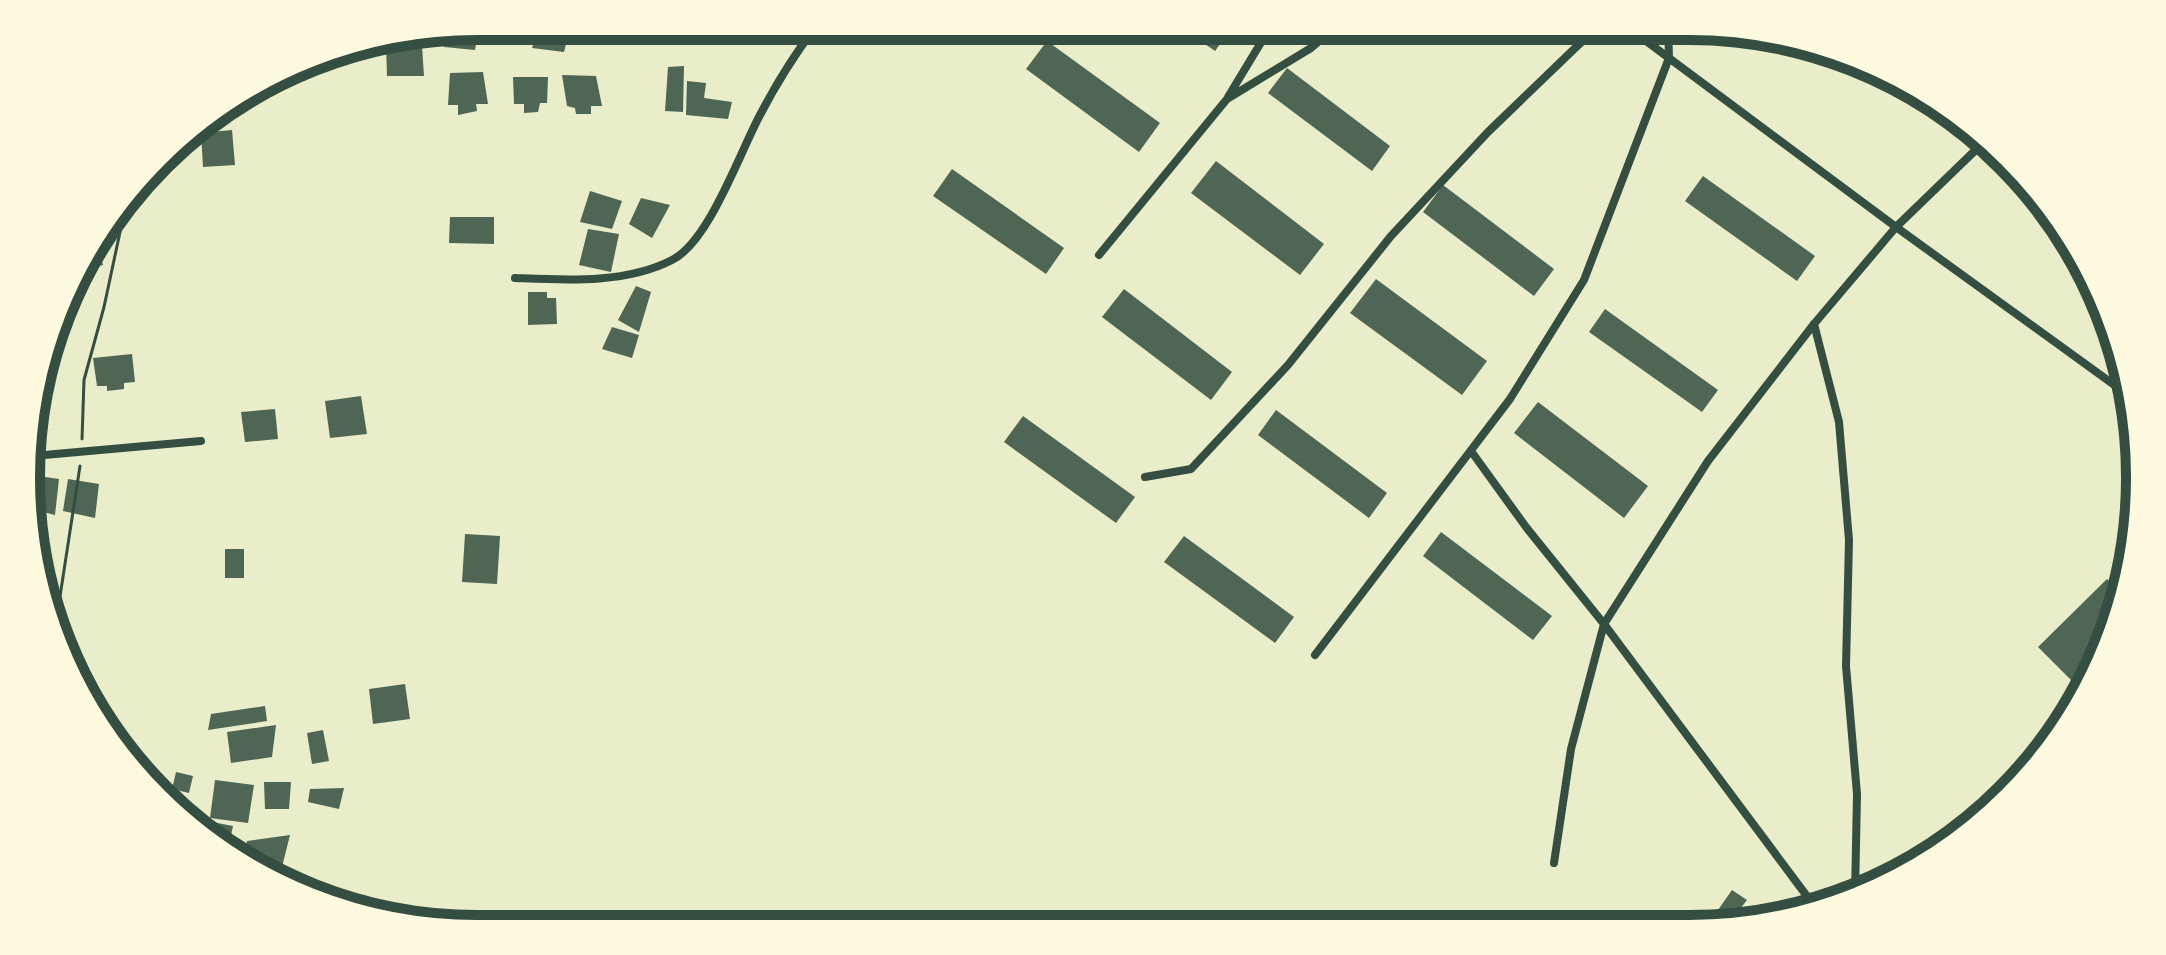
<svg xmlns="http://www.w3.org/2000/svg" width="2166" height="955" font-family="Manrope,sans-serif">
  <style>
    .building { fill: #4f6655 }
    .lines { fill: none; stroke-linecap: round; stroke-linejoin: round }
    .path { stroke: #344e41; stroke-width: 3 }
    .minor { stroke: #344e41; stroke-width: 8 }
    .rim { fill: none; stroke: #344e41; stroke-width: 10 }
  </style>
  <rect width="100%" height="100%" fill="#e9edc9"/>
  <path class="building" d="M483 26 482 33 455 31V30Z
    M538 26H570L569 36 537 34Z
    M574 26H586V34L572 36Z
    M596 26H614V42L594 39Z
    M661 26H695L689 36Z
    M1179 26H1233L1215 51Z
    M446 37 477 39 475 50 444 47Z
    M536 37 567 40 564 52 532 48Z
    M1047 41 1160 123 1139 152 1026 69Z
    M386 46H422L424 76H387Z
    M684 66 683 112 665 111 668 67Z
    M1287 68 1390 146 1372 171 1268 93Z
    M483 72 488 104H476L477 111 458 115V105H448L450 73Z
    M562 75 596 76 602 106H591V114H576L575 108 567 106Z
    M513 77H548L547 103H540L538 112 524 113V104H514Z
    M687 81 706 83 704 98 732 102 728 119 686 115Z
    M232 130 235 165 203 167 201 133Z
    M1216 161 1324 244 1300 275 1191 193Z
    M952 169 1064 248 1046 274 933 196Z
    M1703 176 1815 256 1797 281 1685 201Z
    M1443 185 1554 269 1534 296 1423 212Z
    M590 191 622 201 612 229 580 222Z
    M641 198 670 205 652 238 629 224Z
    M450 217H494V244L449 243Z
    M588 229 619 234 611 272 579 265Z
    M96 240 103 265 80 270 87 251Z
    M1376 279 1487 361 1462 395 1350 313Z
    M636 286 651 292 639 332 618 320Z
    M1124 289 1232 372 1211 400 1102 317Z
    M528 292H547V298H556L557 324 528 325Z
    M1605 309 1718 390 1702 412 1589 332Z
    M612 327 639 335 632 358 602 349Z
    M132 354 135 382 124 383V389L107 391V386H97L93 358Z
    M361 396 367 434 330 438 325 401Z
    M1538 402 1648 486 1624 518 1514 433Z
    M275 409 278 439 245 442 241 412Z
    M1276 410 1387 493 1369 518 1258 435Z
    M1023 416 1135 497 1116 523 1004 442Z
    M32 475 59 479 55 515 31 509Z
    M68 479 99 484 95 518 63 511Z
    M1441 532 1552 616 1533 640 1423 556Z
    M465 534 500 536 497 584 462 582Z
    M1184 536 1294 617 1275 643 1164 562Z
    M225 549H244V578H225Z
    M2107 579 2120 592 2116 623 2094 667 2076 685 2038 647Z
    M405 684 410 719 373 724 369 689Z
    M265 706 267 721 208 730 211 714Z
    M276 725 272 757 231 763 227 732Z
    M323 730 329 761 312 764 307 733Z
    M176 772 193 776 189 793 172 789Z
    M215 780 254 785 248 823 210 818Z
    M264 782H291L289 809H265Z
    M344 788 339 809 308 802 310 789Z
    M207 821 233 826 229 845 205 831Z
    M290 835 280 875 244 854 247 841Z
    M1732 890 1747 900 1740 909 1753 917 1747 925H1739L1718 910Z
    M1518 912 1535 926H1506Z"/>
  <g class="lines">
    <path class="path" d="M82 439 84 380 104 307 126 204
      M57 616 80 466"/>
    <path class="minor" d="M1626 26 1896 227 2124 392
      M1228 97 1271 26
      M1099 255 1227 99 1311 48 1337 26
      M515 278C565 280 626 284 672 260 709 242 740 152 760 115 776 84 795 54 816 26
      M1814 324 1839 422 1849 540 1846 666 1857 794 1855 896
      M1471 451 1526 527 1604 624 1815 907
      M33 456 201 441
      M1145 477 1191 469 1288 365 1391 236 1488 132 1598 26
      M1315 655 1510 399 1584 280 1669 58 1668 26
      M1554 863 1571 749 1604 624 1708 461 1814 324 1896 227 1987 139"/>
  </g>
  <path d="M0 0H2166V955H0ZM477 40H1689A437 437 0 0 1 2126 477V478A437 437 0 0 1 1689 915H477A437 437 0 0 1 40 478V477A437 437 0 0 1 477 40Z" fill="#fefae0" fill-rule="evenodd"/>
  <path class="rim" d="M477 40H1689A437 437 0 0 1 2126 477V478A437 437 0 0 1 1689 915H477A437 437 0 0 1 40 478V477A437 437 0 0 1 477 40Z"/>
</svg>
